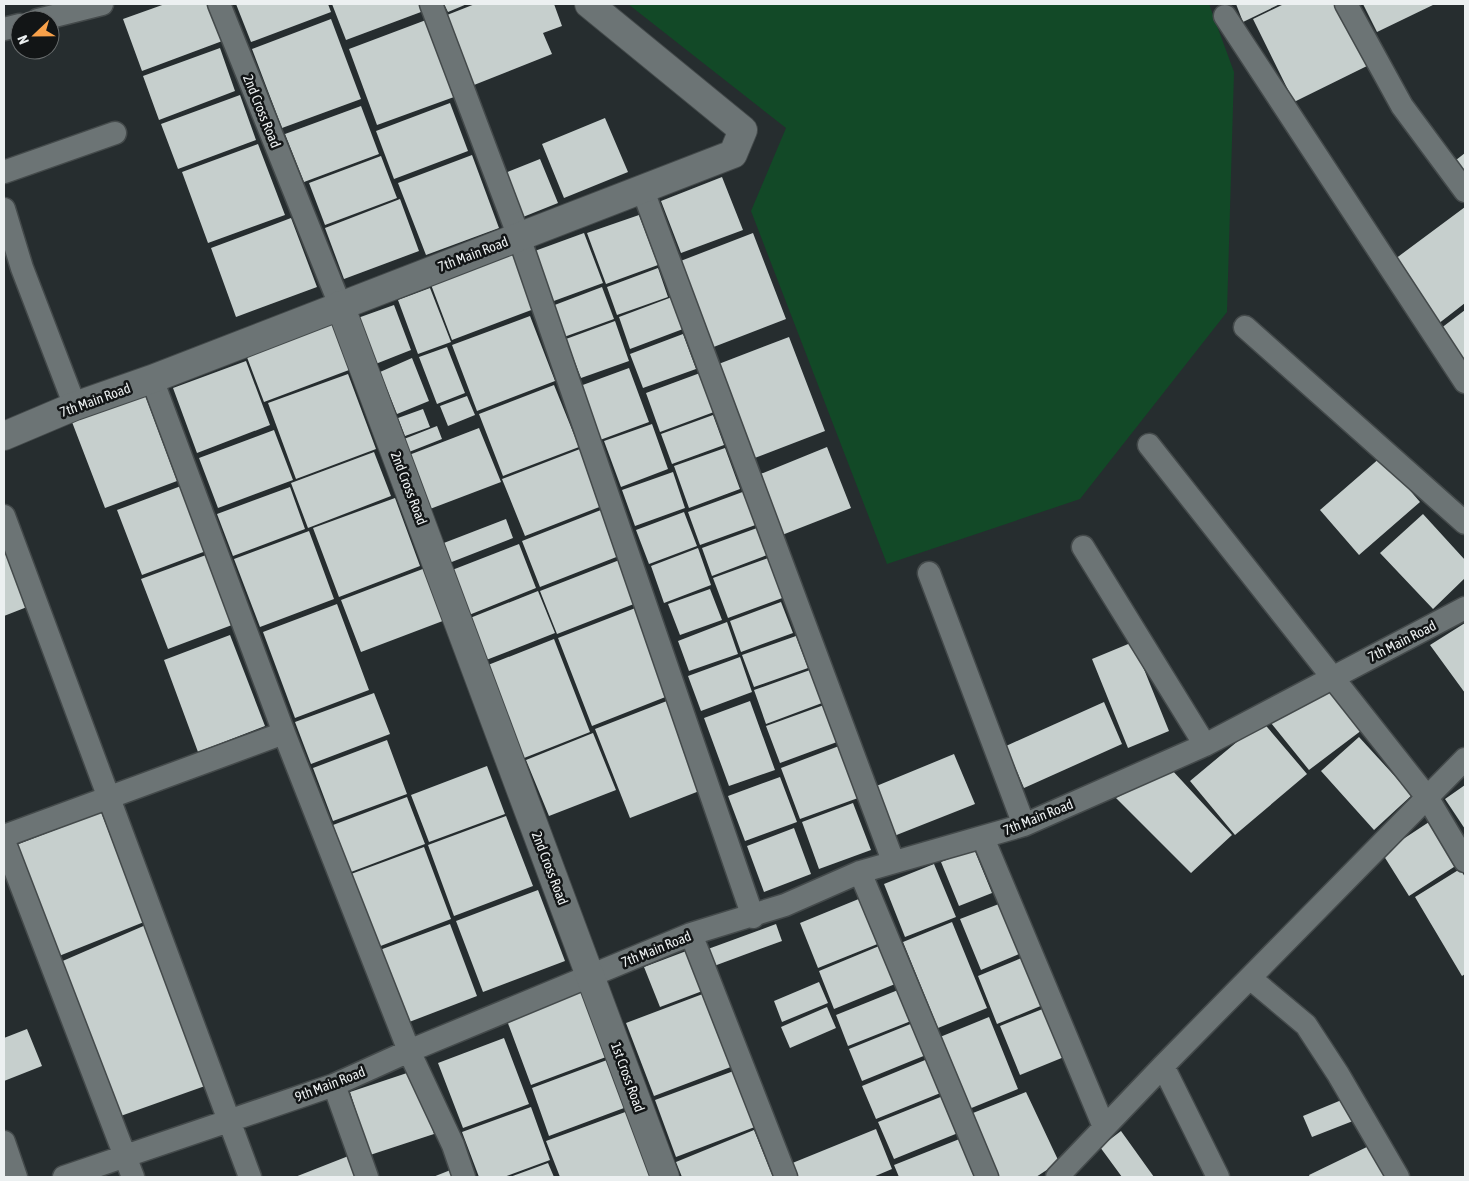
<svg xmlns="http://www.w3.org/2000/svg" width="1469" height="1181" font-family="'Asap Condensed',sans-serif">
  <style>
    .green { fill: #124927 }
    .building { fill: #c6cfcd }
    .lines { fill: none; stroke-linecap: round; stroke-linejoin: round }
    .minor-casing { stroke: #444a4b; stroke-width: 25 }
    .tertiary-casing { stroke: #444a4b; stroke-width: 30 }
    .minor { stroke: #6c7475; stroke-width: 22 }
    .tertiary { stroke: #6c7475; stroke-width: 28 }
    .labels { text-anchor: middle; stroke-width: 5; stroke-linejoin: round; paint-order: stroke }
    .street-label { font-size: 14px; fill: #ecf0f1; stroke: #121516 }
  </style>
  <rect width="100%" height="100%" fill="#262d2f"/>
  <path class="green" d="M628 4H1209L1234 72 1227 312 1080 499 887 564 751 211 786 128Z"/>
  <path class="building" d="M165 4H211L225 40 142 71 123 19Z
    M236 4H328L331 12 251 42Z
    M332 4H427L429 9 346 40Z
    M444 4H467L448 12Z
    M475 4H554L562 26 543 33 552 54 474 85 447 15Z
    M1236 4H1280L1243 22Z
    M1284 4H1337L1367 66 1294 102 1253 19Z
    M1363 4H1435L1377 32Z
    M331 19 361 99 282 128 252 49Z
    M426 20 454 97 377 125 349 49Z
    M220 48 235 91 159 120 143 76Z
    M240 95 256 140 178 169 161 124Z
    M450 103 468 151 394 179 376 131Z
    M361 106 379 154 304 182 285 134Z
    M605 118 628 172 564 198 542 144Z
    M258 144 285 215 208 243 182 172Z
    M1465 153V172L1456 160Z
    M472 155 499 228 426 255 398 183Z
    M381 156 397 198 325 225 309 183Z
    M540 159 558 203 518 219 500 175Z
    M722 177 743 230 681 253 661 201Z
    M400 199 419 251 344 279 325 228Z
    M1465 207V303L1438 324 1391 262Z
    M639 215 658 265 606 284 587 233Z
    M291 218 317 287 236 317 211 248Z
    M584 233 603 283 551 302 532 252Z
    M753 233 786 319 711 348 678 262Z
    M511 251 534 309 452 340 430 282Z
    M658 268 668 297 617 315 607 287Z
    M602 287 614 319 564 337 552 306Z
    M430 288 451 342 418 354 398 300Z
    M672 297 683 329 630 349 619 317Z
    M394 305 411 350 373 365 355 319Z
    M1465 310V378L1436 332Z
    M530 316 555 381 477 411 452 345Z
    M331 320 349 370 264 402 245 352Z
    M615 321 629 361 581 378 566 339Z
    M683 334 696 369 643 388 630 354Z
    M789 337 825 431 752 459 716 365Z
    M447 347 465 393 437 404 419 357Z
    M412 358 429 401 397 414 380 372Z
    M246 361 270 425 197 453 173 388Z
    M629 368 649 422 600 440 580 386Z
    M700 373 714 412 660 432 646 393Z
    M348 374 376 449 296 479 268 403Z
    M554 385 579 447 503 476 479 414Z
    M145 395 177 481 105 508 72 422Z
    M467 396 475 415 448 426 440 406Z
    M423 409 430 427 405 436 398 418Z
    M713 415 724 445 672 464 661 434Z
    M652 424 668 469 621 487 604 441Z
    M437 426 442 439 409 452 404 439Z
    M479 428 501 482 430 509 409 455Z
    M274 430 293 480 218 508 199 458Z
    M827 447 851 508 782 535 758 475Z
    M725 448 740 489 689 508 674 466Z
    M580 449 602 506 525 536 502 479Z
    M374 452 391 496 308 528 291 483Z
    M1381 457 1420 502 1359 555 1320 510Z
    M673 472 685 508 635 526 622 490Z
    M181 486 206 551 142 575 117 510Z
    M290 487 305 529 233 556 217 514Z
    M748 490 761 523 700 545 688 512Z
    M395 498 420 566 339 597 313 528Z
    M606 508 624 554 540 587 522 541Z
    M684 512 697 546 649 564 636 530Z
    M1423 514 1465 560V578L1433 609 1380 553Z
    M506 519 513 538 444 565 436 546Z
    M757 528 767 555 712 576 702 548Z
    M309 531 334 599 260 627 234 559Z
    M519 544 536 588 464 617 447 572Z
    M4 547 27 607 4 616Z
    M698 548 711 585 664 603 651 566Z
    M206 555 232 625 168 649 141 579Z
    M771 557 785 597 728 618 713 578Z
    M622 559 639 602 557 634 540 591Z
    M428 567 448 619 361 652 341 600Z
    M710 589 722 620 680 635 668 604Z
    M538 591 555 633 481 662 465 620Z
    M781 602 793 633 741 652 730 621Z
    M337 604 369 690 295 718 263 632Z
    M638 607 673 694 592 726 558 638Z
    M727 622 738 654 689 671 678 641Z
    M1465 623V693L1430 645Z
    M230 635 265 726 198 752 164 660Z
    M796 636 808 668 754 687 742 655Z
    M554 639 590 732 519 760 483 667Z
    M1133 642 1169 731 1128 748 1092 659Z
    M740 657 752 692 701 711 688 676Z
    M810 670 822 703 766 724 754 690Z
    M1330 690 1362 730 1309 770 1267 718Z
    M374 693 390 734 311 764 295 722Z
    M672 699 707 788 630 818 595 729Z
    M750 701 775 770 729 786 704 718Z
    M1104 702 1122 744 1024 788 1006 746Z
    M824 705 837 742 780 763 766 726Z
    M1262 721 1307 774 1235 835 1190 781Z
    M593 733 616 790 549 816 526 760Z
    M1359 737 1412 795 1374 830 1321 771Z
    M387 740 407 794 333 821 313 768Z
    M839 746 858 798 800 819 781 768Z
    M954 754 975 804 894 836 874 787Z
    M487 766 505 814 429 842 411 795Z
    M1171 769 1232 835 1191 873 1116 798Z
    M780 777 797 822 745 841 728 796Z
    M1465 785V829L1445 799Z
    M407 797 425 844 351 872 333 825Z
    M853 803 871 850 819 869 802 822Z
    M101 812 144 922 54 958 11 847Z
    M506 816 533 886 454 916 428 845Z
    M1429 822 1457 865 1409 896 1382 853Z
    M794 828 811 874 764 892 747 846Z
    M424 847 451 919 378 947 351 874Z
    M974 849 992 893 959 906 941 862Z
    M934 864 956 917 905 937 884 884Z
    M1460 869 1465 877V974L1462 976 1415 897Z
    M538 890 565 961 483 992 456 921Z
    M866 896 885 941 818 968 800 923Z
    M1004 902 1024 952 981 970 960 919Z
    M952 922 987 1008 938 1028 903 942Z
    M148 924 205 1086 115 1118 58 963Z
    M450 924 477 996 404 1024 377 951Z
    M776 924 782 941 714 966 708 949Z
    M884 944 900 982 834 1009 819 971Z
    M689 950 705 990 660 1007 644 967Z
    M1024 957 1043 1005 997 1024 978 976Z
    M819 982 828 1003 782 1022 774 1001Z
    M580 990 606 1057 531 1085 506 1018Z
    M898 990 911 1021 848 1046 836 1015Z
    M708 992 736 1065 654 1096 626 1023Z
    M1050 1006 1069 1055 1020 1075 1000 1026Z
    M827 1007 836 1028 790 1048 781 1027Z
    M989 1017 1018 1089 969 1109 940 1037Z
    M913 1023 926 1055 862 1081 849 1049Z
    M27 1029 42 1066 4 1081V1038Z
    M504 1038 529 1104 463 1128 438 1063Z
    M930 1058 943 1092 876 1119 862 1086Z
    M607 1060 624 1108 549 1136 532 1088Z
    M739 1069 760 1125 676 1157 655 1100Z
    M413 1071 434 1134 370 1155 350 1092Z
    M1026 1092 1059 1162 1036 1177H999L973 1113Z
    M943 1096 958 1133 894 1159 878 1122Z
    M1344 1099 1353 1121 1312 1137 1303 1116Z
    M531 1107 550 1160 504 1177H479L462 1132Z
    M628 1111 653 1177H560L546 1141Z
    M876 1129 892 1169 873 1177H795L790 1164Z
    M754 1130 773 1177H682L676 1162Z
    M1121 1131 1154 1177H1122L1100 1147Z
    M962 1138 978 1177H899L894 1165Z
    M1371 1145 1387 1177H1310L1309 1175Z
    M351 1155 360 1177H295Z
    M548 1163 554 1177H510Z
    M453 1169 456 1177H433Z"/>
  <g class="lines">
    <g class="minor-casing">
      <path id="minor" d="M219 4 340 305
        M431 4 519 237 753 917
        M1346 4 1402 106 1465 191
        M1225 16 1465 382
        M38 20 102 4
        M4 29 20 25
        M4 172 115 133
        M642 188 893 861
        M4 209 22 268 75 406
        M1245 327 1465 523
        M152 379 284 733 409 1051 453 1145 464 1177
        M1149 445 1427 797 1465 861
        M4 516 250 1177
        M1083 547 1205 745
        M929 573 1024 825
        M4 836 284 733
        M983 838 1104 1127
        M4 841 133 1177
        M860 872 987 1177
        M691 934 786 1177
        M1250 978 1306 1025 1338 1074 1398 1177
        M1163 1066 1218 1177
        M334 1085 367 1177
        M4 1142 16 1177
        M64 1177 334 1085 409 1051 691 934 785 905 860 872 1024 825 1205 745 1465 608
        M1057 1177 1163 1066 1465 759"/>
    </g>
    <g class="tertiary-casing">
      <path id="tertiary" d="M340 305 665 1177
        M4 436 75 406 152 379 733 154 743 130 589 4"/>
    </g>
    <use href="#minor" class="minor"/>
    <use href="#tertiary" class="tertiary"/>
  </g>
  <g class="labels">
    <g class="street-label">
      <text transform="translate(262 111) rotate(68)" y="5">2nd Cross Road</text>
      <text transform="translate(473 254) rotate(-21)" y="5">7th Main Road</text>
      <text transform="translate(95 400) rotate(-20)" y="5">7th Main Road</text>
      <text transform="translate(409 488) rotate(69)" y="5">2nd Cross Road</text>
      <text transform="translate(1402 641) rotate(-27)" y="5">7th Main Road</text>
      <text transform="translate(1038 817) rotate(-22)" y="5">7th Main Road</text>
      <text transform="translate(550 868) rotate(69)" y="5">2nd Cross Road</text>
      <text transform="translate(656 949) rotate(-22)" y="5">7th Main Road</text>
      <text transform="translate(628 1077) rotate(70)" y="5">1st Cross Road</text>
      <text transform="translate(330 1084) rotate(-21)" y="5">9th Main Road</text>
    </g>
  </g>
  <rect width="1469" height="1181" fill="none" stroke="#ecf0f1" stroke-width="10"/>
  <g transform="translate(35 35) rotate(248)"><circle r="24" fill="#121516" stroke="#696d6e"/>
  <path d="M0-4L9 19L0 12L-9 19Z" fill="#f8a14a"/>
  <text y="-8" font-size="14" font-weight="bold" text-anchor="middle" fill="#ecf0f1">N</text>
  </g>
</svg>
